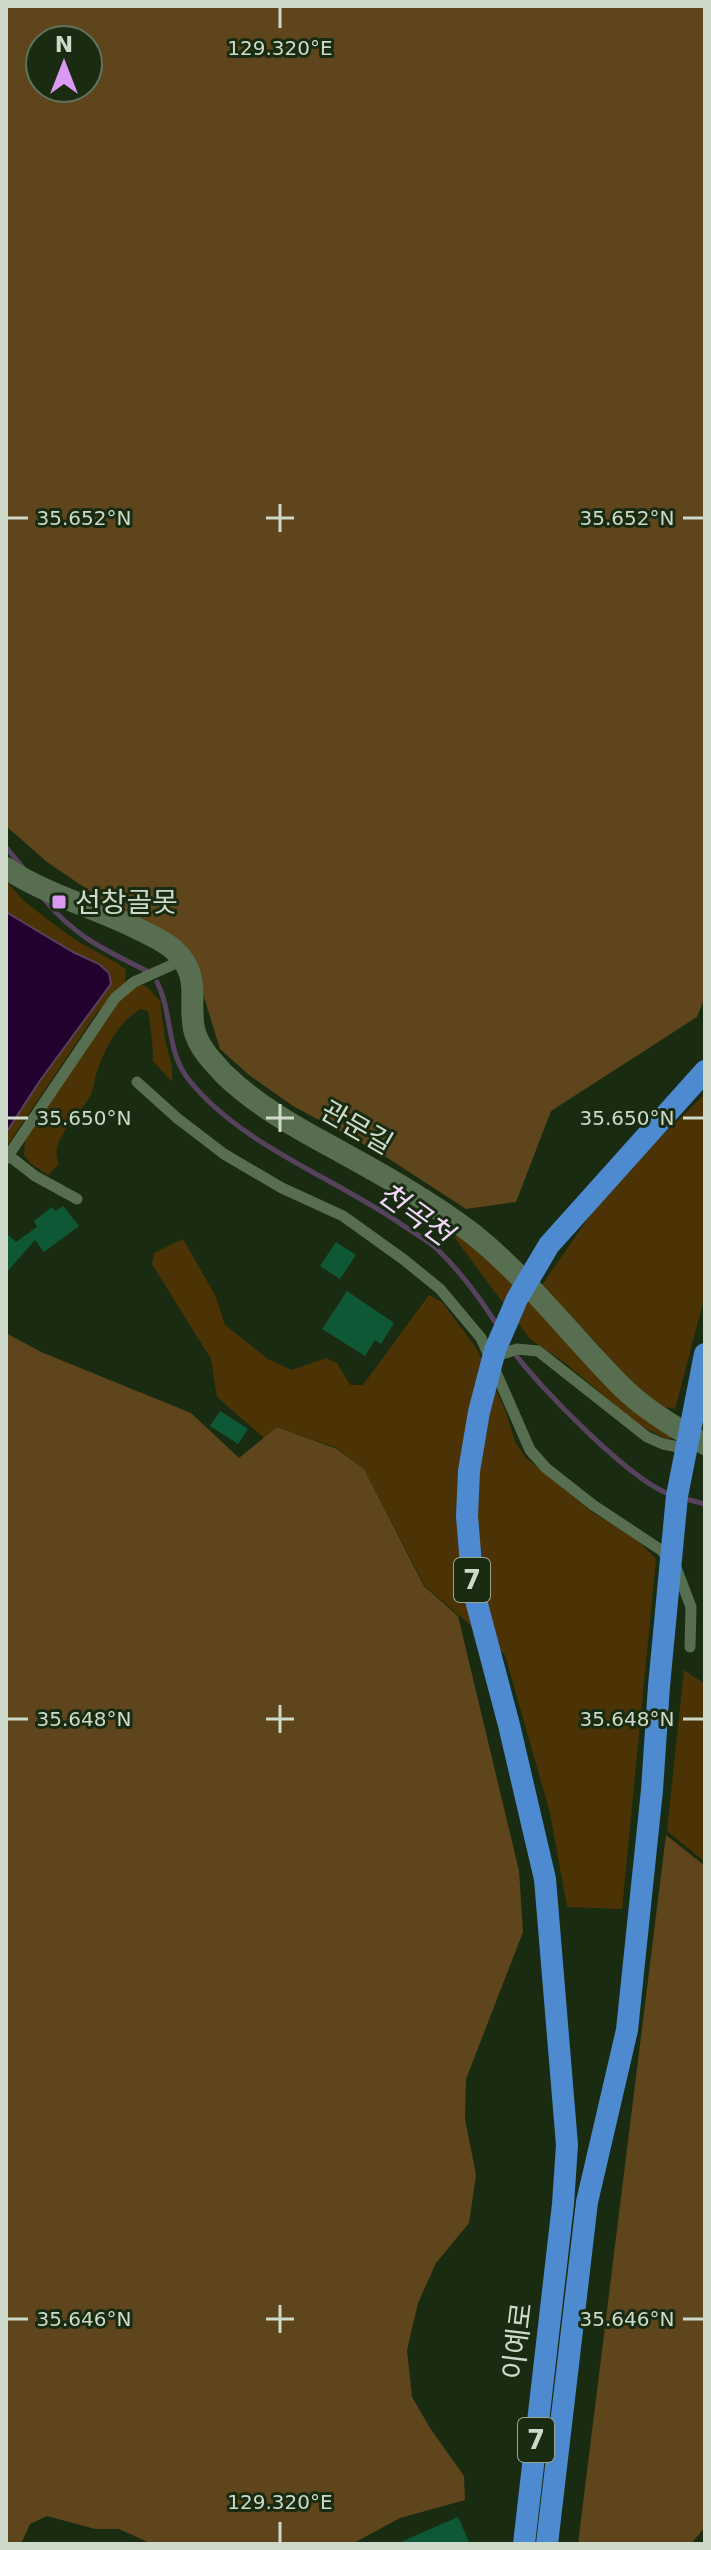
<svg xmlns="http://www.w3.org/2000/svg" width="711" height="2550" font-family="'DejaVu Sans','Noto Sans KR',sans-serif">
  <style>
    .green { fill: #4c3306 }
    .forest { fill: #5f451c; fill-rule: evenodd }
    .water { fill: #23012e; stroke: #56425c; stroke-width: 2 }
    .lines { fill: none; stroke-linecap: round; stroke-linejoin: round }
    .stream { stroke: #56425c; stroke-width: 5 }
    .building { fill: #0f5835 }
    .service { stroke: #586e50; stroke-width: 11 }
    .minor { stroke: #586e50; stroke-width: 22 }
    .trunk { stroke: #4e8ad0; stroke-width: 22 }
    .ticks { fill: none; stroke: #cedac9; stroke-width: 3 }
    .poi-dot { fill: #dc99f4; stroke: #192c11; stroke-width: 3 }
    .labels { text-anchor: middle; stroke-width: 6; stroke-linejoin: round; paint-order: stroke }
    .shield { fill: #192c11; stroke: #98a692; stroke-width: 2 }
    .shield-label { font-size: 26px; font-weight: bold; fill: #cedac9 }
    .poi-label { font-size: 28px; fill: #cedac9; stroke: #192c11; text-anchor: start }
    .street-label { font-size: 28px; fill: #cedac9; stroke: #192c11 }
    .water-label { font-size: 30px; font-style: italic; fill: #f3d8fd; stroke: #192c11 }
    .ticks-label { font-size: 20px; text-anchor: middle; fill: #cedac9; stroke: #192c11; stroke-width: 6; stroke-linejoin: round; paint-order: stroke }
  </style>
  <rect width="100%" height="100%" fill="#192c11"/>
  <path class="green" d="M6 881 24 901 47 919 77 941 117 963 126 970 125 982 96 1014 6 1147Z
    M140 985 146 986 160 1001 165 1039 172 1067V1082L153 1061C153 1043 151 1028 148 1011L140 1009C117 1024 104 1049 96 1075 94 1081 94 1088 91 1094 81 1116 47 1139 59 1164L48 1175 30 1163 24 1155 25 1139 118 1001 128 991Z
    M705 1094V1295L675 1409 657 1406 626 1381 599 1346 540 1288 591 1214 634 1163Z
    M458 1235 491 1263 676 1438 666 1439 639 1425 565 1363 530 1339 454 1237Z
    M183 1239 215 1295 225 1325 268 1359 292 1370 326 1358 337 1363 350 1385H363L429 1295 442 1302 477 1349 506 1412 515 1442 526 1458 592 1512 638 1541 656 1559 622 1909 567 1907 550 1813 505 1655 425 1586 364 1469 337 1448 277 1427 264 1438 217 1397 211 1359 152 1264 154 1253Z
    M684 1670 705 1684V1862L667 1831Z"/>
  <path class="forest" d="M6 6H705V997L697 1017 551 1111 516 1202 466 1209 380 1153 293 1106 249 1075 220 1049 192 958 177 939 100 898 47 862 6 826ZM40 40H88V88H40Z
    M6 1333 41 1352 191 1413 239 1458 277 1427 337 1449 364 1469 424 1586 458 1616 519 1871 523 1932 466 2079 465 2119 476 2175 469 2223 436 2263 418 2303 407 2350 412 2397 430 2428 464 2476 465 2500 400 2518 352 2544H152L119 2529H95L47 2516 30 2524 21 2544H6Z
    M666 1835 705 1866V2527L691 2544H578Z"/>
  <path class="water" d="M6 912 73 952 99 964 109 973 111 984 39 1082 6 1133Z"/>
  <g class="lines">
    <path class="stream" d="M6 847 23 868
      M44 899C75 937 105 950 147 971
      M157 982C173 1014 166 1052 189 1080 241 1145 333 1177 401 1224 412 1232 426 1239 436 1248 459 1270 480 1298 497 1325
      M513 1351C537 1385 635 1486 673 1495
      M682 1498 705 1504"/>
  </g>
  <path class="building" d="M63 1206 79 1226 44 1252 35 1240 6 1273V1233L16 1242 37 1227 34 1221 52 1207 56 1211Z
    M336 1242 356 1255 340 1279 320 1266Z
    M347 1291 394 1323 381 1344 375 1340 365 1356 322 1329Z
    M220 1411 248 1429 238 1444 210 1426Z
    M458 2517 470 2544H396Z"/>
  <g class="lines">
    <path class="service" d="M137 1082 177 1118 224 1154 282 1188 343 1216 403 1259 440 1289 481 1338 530 1450 546 1468 593 1505 661 1550 675 1565 691 1607 690 1647
      M8 1155 35 1176 77 1199
      M6 1159 115 998 134 982 183 960
      M491 1358 517 1349 538 1351 647 1437 663 1444 689 1449"/>
    <path class="minor" d="M6 868C46 895 95 907 138 929 150 935 164 941 174 950 202 976 188 998 194 1029 198 1047 212 1061 224 1074 256 1105 295 1127 334 1148 381 1174 430 1201 473 1234 528 1278 571 1336 621 1386 645 1410 675 1428 705 1444"/>
    <path class="trunk" d="M524 2544 563 2204 567 2145 545 1879 509 1725 473 1589 467 1516 469 1471 479 1412 495 1350 517 1299 549 1245 705 1071
      M547 2544 587 2202 627 2030 652 1790 659 1686 677 1496 705 1354"/>
  </g>
  <path class="ticks" d="M280 8V28M280 504V532M8 518H28M266 518H294M683 518H703M280 1104V1132M8 1118H28M266 1118H294M683 1118H703M280 1705V1733M8 1719H28M266 1719H294M683 1719H703M280 2305V2333M8 2319H28M266 2319H294M683 2319H703M280 2522V2542"/>
  <rect class="poi-dot" x="51" y="894" width="16" height="16" rx="4"/>
  <g class="labels">
    <g class="shield">
      <rect x="454" y="1558" width="36" height="44" rx="6"/>
      <rect x="518" y="2418" width="36" height="44" rx="6"/>
    </g>
    <g class="shield-label">
      <text x="472" y="1589">7</text>
      <text x="536" y="2449">7</text>
    </g>
    <g class="poi-label">
      <text x="75" y="912">선창골못</text>
    </g>
    <g class="street-label">
      <text transform="translate(357 1127) rotate(30)" y="10">관문길</text>
      <text transform="translate(517 2341) rotate(-83)" y="10">이예로</text>
    </g>
    <g class="water-label">
      <text transform="translate(415 1214) rotate(36)" y="10">천곡천</text>
    </g>
  </g>
  <g class="ticks-label">
    <text x="280" y="55">129.320°E</text>
    <text x="84" y="525">35.652°N</text>
    <text x="627" y="525">35.652°N</text>
    <text x="84" y="1125">35.650°N</text>
    <text x="627" y="1125">35.650°N</text>
    <text x="84" y="1726">35.648°N</text>
    <text x="627" y="1726">35.648°N</text>
    <text x="84" y="2326">35.646°N</text>
    <text x="627" y="2326">35.646°N</text>
    <text x="280" y="2509">129.320°E</text>
  </g>
  <rect width="711" height="2550" fill="none" stroke="#cedac9" stroke-width="16"/>
  <g transform="translate(64 64)"><circle r="38" fill="#192c11" stroke="#61725b" stroke-width="2"/>
  <path d="M0-6L14 30L0 20L-14 30Z" fill="#dc99f4"/>
  <text y="-12" font-size="22" font-weight="bold" text-anchor="middle" fill="#cedac9">N</text>
  </g>
</svg>
